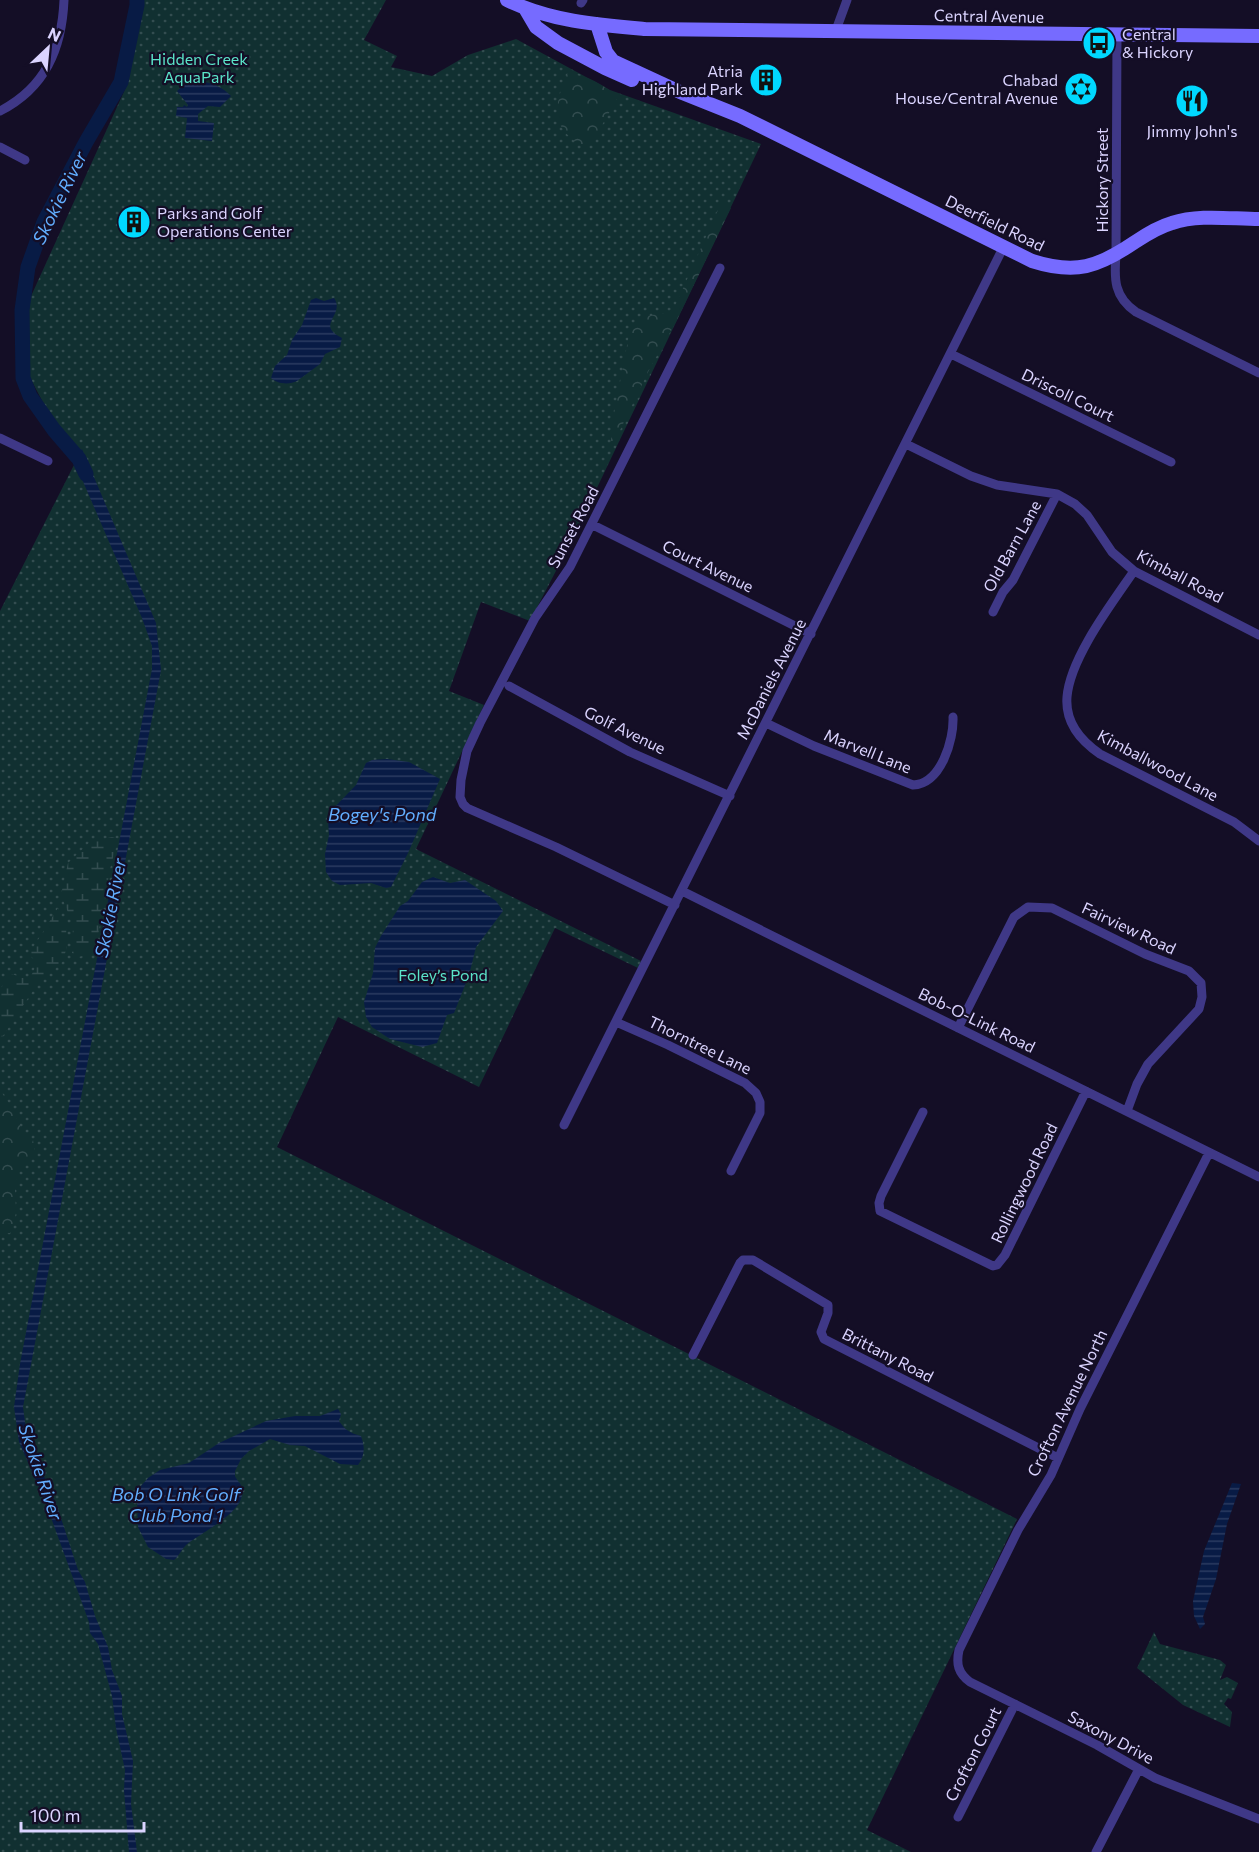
<svg xmlns="http://www.w3.org/2000/svg" width="1259" height="1852" font-family="Commissioner,sans-serif">
  <style>
    .green { fill: url(#green-dots) }
    .forest { fill: url(#forest-crowns) }
    .wetland { fill: url(#wetland-marsh) }
    .water { fill: url(#water-rules) }
    .lines { fill: none; stroke-linecap: round; stroke-linejoin: round }
    .river { stroke: #081b45; stroke-width: 15 }
    .street { stroke: #3f3887; stroke-width: 9 }
    .secondary { stroke: #766bff; stroke-width: 14 }
    .labels { text-anchor: middle; stroke-width: 4.5; stroke-linejoin: round; paint-order: stroke }
    .street-label { font-size: 16px; fill: #dbd4ff; stroke: #140e26 }
    .poi-label { font-size: 16px; fill: #dbd4ff; stroke: #140e26; text-anchor: start }
    .park-label { font-size: 16px; fill: #5be4c9; stroke: #140e26 }
    .water-label { font-size: 18px; font-style: italic; fill: #62aeff; stroke: #140e26 }
  </style>
  <defs>
    <pattern id="green-dots" width="8" height="8" patternUnits="userSpaceOnUse" patternTransform="scale(1.5)"><rect width="8" height="8" fill="#113031"/><path d="M2 2h.1M6 6h.1" fill="none" stroke="#334d50" stroke-width="1.8" stroke-linecap="round"/></pattern>
    <pattern id="forest-crowns" width="20" height="18" patternUnits="userSpaceOnUse" patternTransform="scale(1.5)"><rect width="20" height="18" fill="#113031"/><path d="M2 6a3 3 0 1 1 6 0M12 15a3 3 0 1 1 6 0" fill="none" stroke="#334d50"/></pattern>
    <pattern id="wetland-marsh" width="20" height="14" patternUnits="userSpaceOnUse" patternTransform="scale(1.5)"><rect width="20" height="14" fill="#113031"/><path d="M1 5h8M5 5V1M11 12h8M15 12V8" fill="none" stroke="#334d50"/></pattern>
    <pattern id="water-rules" width="6" height="5" patternUnits="userSpaceOnUse" patternTransform="scale(1.5)"><rect width="6" height="5" fill="#081b45"/><path d="M0 2.5h6" fill="none" stroke="#2b3b61"/></pattern>
  </defs>
  <rect width="100%" height="100%" fill="#140e26"/>
  <path class="green" d="M142 0H386L364 40 397 56 391 67 432 76 468 55 516 39 610 90 761 144 574 536 530 621 481 602 449 691 484 705 416 849 641 961 638 968 555 928 479 1087 338 1017 277 1147 1017 1519 867 1830 911 1852H0V611L75 463 28 374 27 305 127 85 143 6Z
    M1154 1632 1160 1644 1220 1660 1226 1665 1220 1680 1227 1677 1238 1683 1231 1699 1228 1698 1224 1704 1232 1712 1230 1727 1183 1705 1137 1668Z"/>
  <path class="forest" d="M567 74C586 74 604 85 618 97L593 141 582 146C550 127 554 106 567 74Z
    M721 203 731 208 676 322 650 368 610 451 613 419 629 335C641 313 649 315 672 313Z
    M0 1090 12 1108 24 1134 33 1140 35 1152 19 1169 15 1189 16 1213 10 1233 0 1234Z"/>
  <path class="wetland" d="M112 837 118 839 110 869 96 946 87 955 78 957 72 953 73 925 61 895 68 863 90 842Z
    M58 908 66 928 67 946 63 961 34 989 3 1036 0 1037V989L12 974 26 979 32 974 37 963 29 954Z"/>
  <path class="water" d="M198 81C213 83 221 86 231 96L220 107 208 106 198 114V121L214 123 212 141 185 138 187 118 176 116 177 107H183L184 105 187 107 188 105 177 91 184 85Z
    M316 298 324 301 334 298C344 312 323 322 333 332 336 335 339 336 342 338L340 347 325 354 320 364 297 381C289 385 277 384 271 378L275 366 287 355 292 340 302 325 311 300Z
    M82 449 156 623 161 670 23 1407 27 1437 57 1506 78 1570 85 1582 95 1616 108 1647 112 1670 122 1696V1714L133 1761 131 1804 137 1852H129L124 1790 125 1770 116 1728 112 1696 98 1644 90 1633 89 1622 45 1501 19 1442 14 1407 20 1364 152 669V646L142 618 75 463Z
    M387 759 409 762 440 779 408 853 391 887 386 888 371 883 340 885 332 881 326 872 325 854 329 835 328 819 330 812 356 785 366 763 372 760Z
    M433 877 450 883 465 880 496 901 503 911 476 947 469 975 454 1013 447 1015 437 1043 422 1047 390 1039 372 1027 366 1017 364 1002 373 973 375 948 381 936 400 906 408 901 422 882Z
    M338 1409 341 1414 339 1421C345 1430 350 1433 361 1436 365 1447 365 1455 358 1465L340 1464 305 1446 290 1445 270 1439 249 1451 241 1459 235 1471V1476C237 1481 241 1483 242 1488 247 1512 201 1532 186 1545 181 1550 179 1556 174 1560L166 1559 148 1547 138 1527 137 1498 140 1487 148 1478 160 1470 189 1463 219 1443 266 1421 295 1416H320Z
    M1232 1483 1241 1484 1227 1524 1216 1579 1203 1617 1205 1624 1200 1629 1194 1616 1193 1601 1204 1551Z"/>
  <g class="lines">
    <path class="river" d="M86 474 79 459 54 430 30 396 23 378 22 310 28 267 44 222 86 142 121 82 137 5V0"/>
    <path class="street" d="M581 3 583 0
      M836 30 847 0
      M1117 34 1116 255C1114 279 1114 297 1136 312L1259 373
      M0 111C45 88 62 49 64 0
      M0 147 25 160
      M951 354 1171 462
      M0 438 48 461
      M906 444 971 476 997 485 1057 494 1075 504 1087 515 1112 552 1134 571 1259 635
      M593 525 811 634
      M1134 571C1112 603 1070 658 1067 697 1065 722 1081 741 1100 754L1234 822 1259 841
      M993 612 1003 592 1013 580 1057 494
      M509 686 630 752 730 796
      M766 723 814 746 913 785C941 784 954 740 953 717
      M682 891 1259 1177
      M675 905 556 847 467 808 463 804 460 797 461 780 467 751 480 723 535 618 570 567 720 268
      M616 1022 668 1045 745 1083 756 1093 760 1102V1113L731 1171
      M958 1028 1014 917 1028 907 1052 908 1145 954 1189 971 1201 983 1202 997 1199 1009 1148 1064 1137 1084 1127 1111
      M923 1112 881 1196 879 1203 880 1211 993 1266 997 1265 1005 1255 1086 1091
      M564 1125 1004 246
      M1209 1153 1080 1409 1051 1475 1018 1530 959 1650C956 1664 958 1673 970 1682L1097 1745 1155 1778 1259 1819
      M693 1355 740 1263 743 1260H753L828 1305V1313L821 1332 824 1339 1058 1458
      M958 1817 1015 1704
      M1096 1852 1139 1769"/>
    <path class="secondary" d="M507 0C549 21 599 25 645 29L1259 36
      M526 10 536 27 558 43 605 68 632 80
      M597 24 606 52 613 61 680 92 740 116 1032 261C1076 275 1098 267 1135 242 1147 234 1158 227 1172 223 1199 214 1231 219 1259 219"/>
  </g>
  <defs>
    <g id="bus-disc" transform="scale(1.725)"><circle r="9.5" fill="#00d8ff" stroke="#140e26"/><path d="M-5-6H5V4H4V6H2V4H-2V6H-4V4H-5ZM-3.5-4V0h7V-4ZM-3.5 1.2v1.5H-2V1.2ZM2 1.2v1.5H3.5V1.2Z" fill="#111"/></g>
    <g id="building-disc" transform="scale(1.725)"><circle r="9.5" fill="#00d8ff" stroke="#140e26"/><path d="M-4-6H4V6H1V3H-1V6H-4ZM-2.5-4.3h1.7v1.8h-1.7ZM.8-4.3h1.7v1.8H.8ZM-2.5-1h1.7V.8h-1.7ZM.8-1h1.7V.8H.8Z" fill="#111"/></g>
    <g id="synagogue-disc" transform="scale(1.725)"><circle r="9.5" fill="#00d8ff" stroke="#140e26"/><path d="M0-6.5L5.6 3.2H-5.6ZM0 6.5L5.6-3.2H-5.6Z" fill="#111"/></g>
    <g id="restaurant-disc" transform="scale(1.725)"><circle r="9.5" fill="#00d8ff" stroke="#140e26"/><path d="M-5-6h1v4h1v-4h1v4h1v-4h1v5L-1.5 .5V6h-2V.5L-5-1ZM5-6V6H3V1.5H1.5Q1.5-4 5-6Z" fill="#111"/></g>
  </defs>
  <g fill-rule="evenodd">
    <use href="#bus-disc" x="1099" y="43"/>
    <use href="#building-disc" x="766" y="80"/>
    <use href="#synagogue-disc" x="1081" y="89"/>
    <use href="#restaurant-disc" x="1192" y="101"/>
    <use href="#building-disc" x="134" y="222"/>
  </g>
  <g class="labels">
    <g class="street-label">
      <text transform="translate(989 16) rotate(1)" y="6">Central Avenue</text>
      <text transform="translate(1102 180) rotate(-90)" y="6">Hickory Street</text>
      <text transform="translate(995 223) rotate(26)" y="6">Deerfield Road</text>
      <text transform="translate(1068 395) rotate(26)" y="6">Driscoll Court</text>
      <text transform="translate(573 527) rotate(-62)" y="6">Sunset Road</text>
      <text transform="translate(1012 546) rotate(-61)" y="6">Old Barn Lane</text>
      <text transform="translate(708 566) rotate(26)" y="6">Court Avenue</text>
      <text transform="translate(1180 576) rotate(28)" y="6">Kimball Road</text>
      <text transform="translate(771 679) rotate(-63)" y="6">McDaniels Avenue</text>
      <text transform="translate(625 730) rotate(26)" y="6">Golf Avenue</text>
      <text transform="translate(868 751) rotate(22)" y="6">Marvell Lane</text>
      <text transform="translate(1158 765) rotate(28)" y="6">Kimballwood Lane</text>
      <text transform="translate(1129 928) rotate(25)" y="6">Fairview Road</text>
      <text transform="translate(977 1020) rotate(26)" y="6">Bob-O-Link Road</text>
      <text transform="translate(700 1045) rotate(26)" y="6">Thorntree Lane</text>
      <text transform="translate(1024 1183) rotate(-64)" y="6">Rollingwood Road</text>
      <text transform="translate(888 1355) rotate(27)" y="6">Brittany Road</text>
      <text transform="translate(1067 1403) rotate(-64)" y="6">Crofton Avenue North</text>
      <text transform="translate(1111 1737) rotate(28)" y="6">Saxony Drive</text>
      <text transform="translate(973 1754) rotate(-63)" y="6">Crofton Court</text>
    </g>
    <g class="poi-label">
      <text x="1122" y="40">Central<tspan x="1122" dy="18">&amp; Hickory</tspan></text>
      <text x="743" y="77" text-anchor="end">Atria<tspan x="743" dy="18">Highland Park</tspan></text>
      <text x="1058" y="86" text-anchor="end">Chabad<tspan x="1058" dy="18">House/Central Avenue</tspan></text>
      <text x="1192" y="137" text-anchor="middle">Jimmy John's</text>
      <text x="157" y="219">Parks and Golf<tspan x="157" dy="18">Operations Center</tspan></text>
    </g>
    <g class="park-label">
      <text x="199" y="65">Hidden Creek<tspan x="199" dy="18">AquaPark</tspan></text>
      <text x="443" y="981">Foley’s Pond</text>
    </g>
    <g class="water-label">
      <text transform="translate(60 198) rotate(-64)" y="6">Skokie River</text>
      <text x="382" y="821">Bogey's Pond</text>
      <text transform="translate(111 908) rotate(-79)" y="6">Skokie River</text>
      <text transform="translate(40 1472) rotate(71)" y="6">Skokie River</text>
      <text x="176" y="1501">Bob O Link Golf<tspan x="176" dy="21">Club Pond 1</tspan></text>
    </g>
  </g>
  <g transform="translate(48 48) rotate(26)" stroke="#140e26" stroke-width="4.5" paint-order="stroke">
  <path d="M0-4.5L10 22L0 15L-10 22Z" fill="#dbd4ff"/>
  <text y="-9" font-size="16" font-weight="bold" text-anchor="middle" fill="#dbd4ff">N</text>
  </g>
  <path d="M21 1822v9h123v-9" fill="none" stroke="#dbd4ff" stroke-width="3"/>
  <text x="30" y="1822" font-size="18" fill="#dbd4ff" stroke="#140e26" stroke-width="4.5" paint-order="stroke">100 m</text>
</svg>
